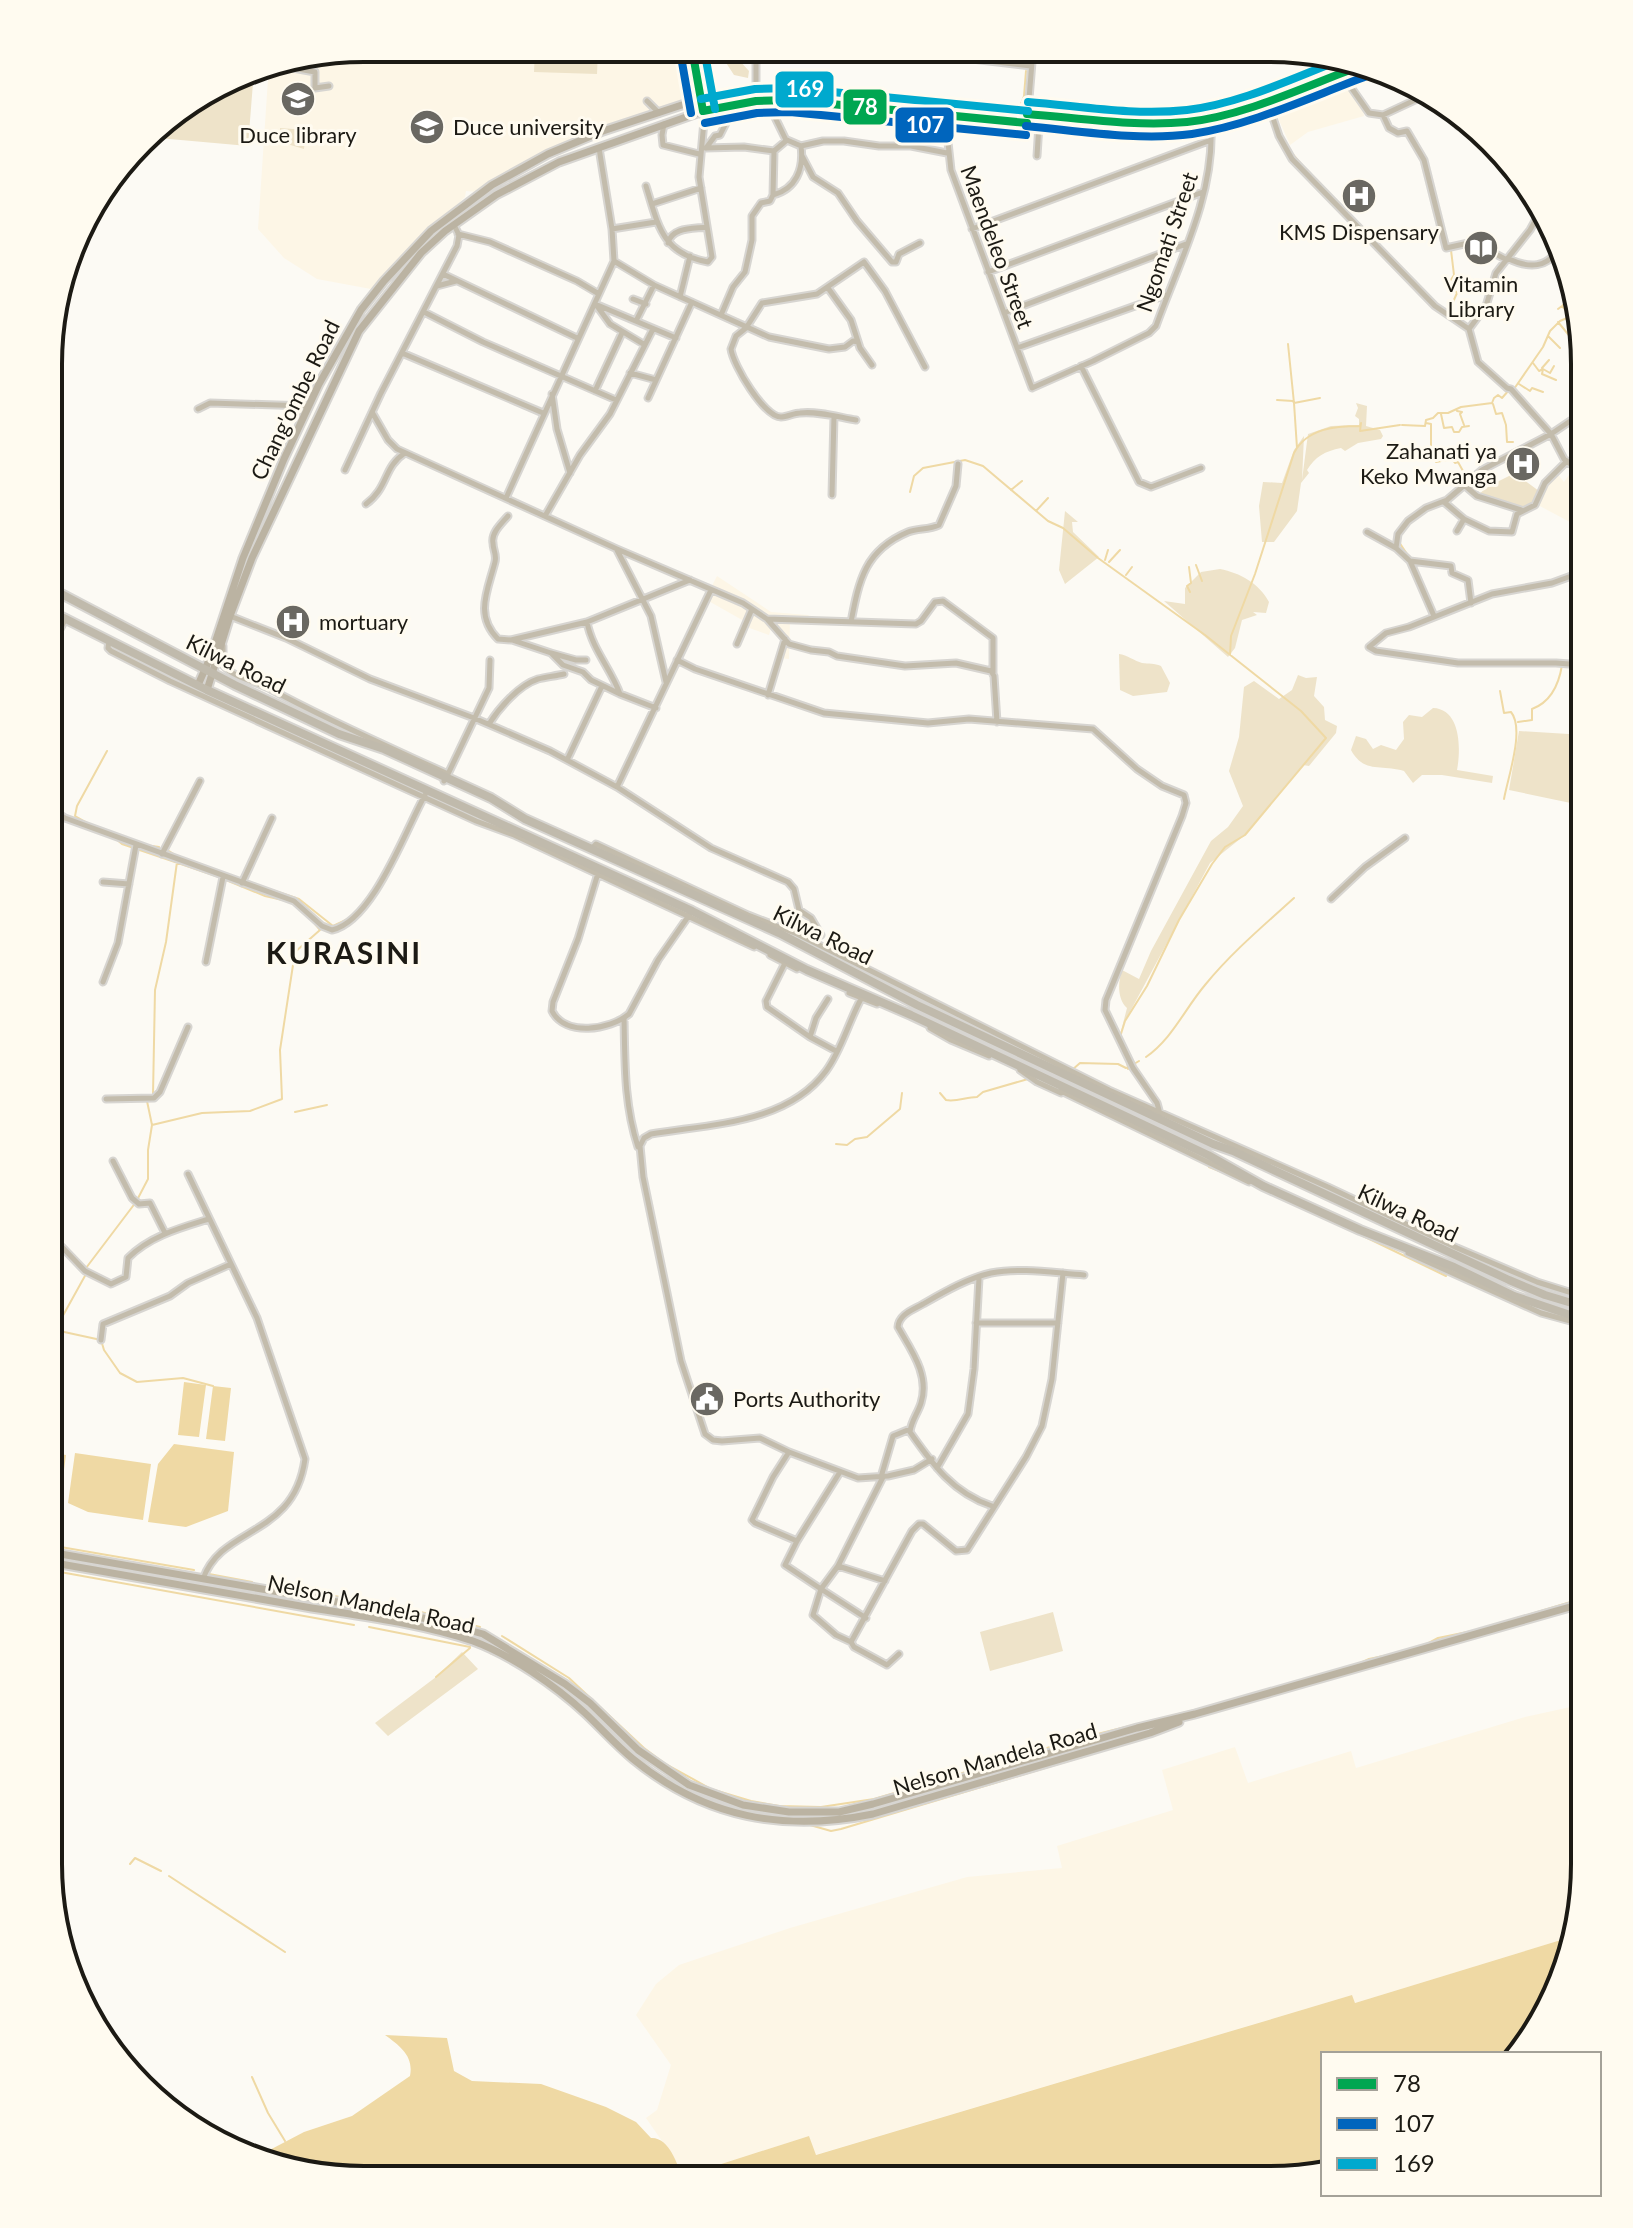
<svg xmlns="http://www.w3.org/2000/svg" width="1633" height="2228" font-family="Lato,sans-serif">
  <style>
    .built { fill: #fdf6e6 }
    .green { fill: #eee3c9 }
    .water { fill: #efd9a4 }
    .lines { fill: none; stroke-linecap: round; stroke-linejoin: round }
    .stream { stroke: #efd9a4; stroke-width: 2 }
    .minor-casing { stroke: #d7d5d1; stroke-width: 9 }
    .major-casing { stroke: #d7d5d1; stroke-width: 11 }
    .highway-casing { stroke: #d7d5d1; stroke-width: 12 }
    .minor { stroke: #c3bcac; stroke-width: 5 }
    .major { stroke: #bbb3a2; stroke-width: 7 }
    .highway { stroke: #c0baac; stroke-width: 8 }
    .bus-1-casing { stroke: #fffbf0; stroke-width: 14 }
    .bus-2-casing { stroke: #fffbf0; stroke-width: 14 }
    .bus-3-casing { stroke: #fffbf0; stroke-width: 14 }
    .bus-1 { stroke: #00a651; stroke-width: 8 }
    .bus-2 { stroke: #0065bd; stroke-width: 8 }
    .bus-3 { stroke: #00a9ce; stroke-width: 8 }
    .labels { text-anchor: middle; stroke-width: 6; stroke-linejoin: round; paint-order: stroke }
    .poi-label { font-size: 22px; fill: #1c1a14; stroke: #fffbf0; text-anchor: start }
    .street-label { font-size: 22px; fill: #1c1a14; stroke: #fffbf0 }
    .district-label { font-size: 30px; font-weight: bold; letter-spacing: 2px; fill: #1c1a14; stroke: #fffbf0 }
    .rim { fill: none; stroke: #1c1a14; stroke-width: 4 }
    .line-badge { stroke: #fffbf0; stroke-width: 3 }
    .badge-label { font-size: 22px; text-anchor: middle; font-weight: bold; fill: #fff }
  </style>
  <rect width="100%" height="100%" fill="#fcfaf4"/>
  <path class="built" d="M364 48 684 49 697 97 598 130 534 158 477 192 466 191 465 197 371 289 317 279 284 258 258 229 269 64Z
    M1346 83 1363 109 1364 116 1308 132 1290 145 1274 109Z
    M1556 472 1564 482 1571 472 1580 478 1585 475V530L1536 504 1548 481Z
    M717 576 771 612 808 615 812 618 811 623 790 621 789 659 779 658 785 640 775 629 771 628 769 635 744 626V621L705 599Z
    M1584 1704V1885L1574 1936 1355 2003 1352 1995 815 2155 809 2136 715 2166 708 2178H683L675 2160 646 2118 657 2110 671 2065 636 2015 656 1984 679 1965 790 1928 967 1877 1062 1868 1057 1846 1173 1810 1162 1770 1235 1747 1248 1783 1351 1751 1356 1768 1525 1717Z"/>
  <path class="green" d="M535 49H598L597 74 534 72Z
    M717 49H729L749 71 748 78 734 75Z
    M254 70 248 146 147 137 156 126Z
    M280 128 306 130 304 149 287 144 280 138Z
    M1356 403 1367 406 1366 426 1380 430 1383 436 1381 439 1358 443 1345 451 1341 448C1325 451 1315 457 1307 470L1309 473 1301 483 1297 511 1274 542H1262L1259 506 1263 482 1282 483 1294 450 1304 436 1302 480 1308 434 1331 426 1359 425V419L1355 416 1358 408Z
    M1519 471 1524 480 1539 491 1535 503 1528 509 1476 497 1487 487Z
    M1065 511 1078 522H1072L1073 532 1099 557 1065 584 1059 570Z
    M1220 569C1240 573 1259 583 1269 602L1266 613 1253 612 1257 615 1242 620 1235 648 1228 657 1164 601 1185 604V588L1201 572Z
    M1119 654C1127 655 1135 661 1142 663 1149 664 1154 663 1161 666L1170 683 1167 692 1133 696 1120 690Z
    M1298 675 1306 678 1317 677 1314 696 1324 707 1325 720 1337 726 1336 733 1309 766 1303 765 1245 835 1210 863 1125 1021 1119 1039 1127 1008C1117 999 1118 982 1122 970L1139 979 1151 951 1211 841 1228 827 1243 806 1229 771 1239 737 1244 687 1254 681 1279 699 1292 690Z
    M1433 708C1461 709 1461 749 1457 770L1493 776 1492 783 1442 775H1422L1413 783 1404 771C1381 764 1364 774 1351 750L1356 736 1366 739 1373 749 1381 745 1396 750 1404 739 1403 722 1409 715 1422 717Z
    M1519 731 1585 735V806L1509 790Z
    M1053 1612 1063 1651 990 1671 980 1632Z
    M462 1652 478 1669 388 1736 375 1723 436 1677Z"/>
  <path class="water" d="M184 1382 206 1385 199 1437 178 1435Z
    M213 1386 231 1388 225 1441 206 1439Z
    M174 1444 234 1452 228 1511 186 1527 148 1522 158 1464Z
    M49 1452 66 1455 60 1500 49 1499Z
    M75 1453 151 1464 143 1520 88 1512 68 1503Z
    M1574 1936C1566 1977 1547 2023 1519 2054H1323V2167L1270 2180 708 2178 711 2169 715 2166 809 2136 816 2155 1352 1995 1355 2003Z
    M385 2035 447 2038 454 2071 472 2081 541 2084 606 2107 636 2122 651 2138C669 2137 677 2164 683 2178L323 2177 262 2154 304 2132 352 2116 410 2076C414 2056 400 2046 385 2035Z"/>
  <g class="lines">
    <path class="stream" d="M1026 59V50
      M736 93 762 92
      M1019 109 1024 96 1026 71
      M1277 122 1283 138
      M1290 151 1306 170
      M1553 263 1558 270H1563
      M1540 266 1551 261
      M1563 305 1570 298
      M1558 309 1562 306 1571 316
      M1449 311 1457 293 1449 283 1454 275 1451 250
      M1558 322 1577 345
      M1568 333 1576 326
      M1548 336 1560 348
      M1288 344 1294 403 1320 398
      M1533 363 1539 371 1543 369 1542 374 1556 380
      M1542 368 1549 360
      M1543 369 1550 373 1554 366
      M1519 384 1530 391 1532 388 1543 392
      M1514 389 1543 347 1550 331 1560 321 1574 315
      M1277 400 1293 401 1294 403 1297 448
      M1493 404 1496 414 1502 413 1506 425 1507 442H1513
      M1457 411 1462 412 1460 414 1464 425
      M1441 414 1444 428 1452 427 1454 432H1459L1462 427 1469 426
      M1426 423 1431 424V447L1436 462 1452 459 1455 463 1458 462 1468 480
      M1402 425 1425 426 1426 420 1433 418 1438 413H1448L1461 407 1492 403 1494 398 1498 395 1502 398 1509 390
      M1011 490 1022 481
      M910 492 914 476 923 468 965 460 983 466 1048 521 1063 528 1098 558 1205 635 1301 711 1326 738 1245 835 1225 847 1212 864 1179 920 1147 986 1125 1021 1120 1037
      M1036 511 1048 498
      M1399 542 1409 557
      M1105 560 1108 550
      M1109 562 1120 550
      M1196 565 1202 581
      M1189 567 1191 583 1187 586 1190 592
      M1126 575 1132 567
      M1230 655 1231 636 1255 574 1294 453C1307 428 1336 426 1360 426L1361 423 1360 431 1400 425
      M1500 691 1504 713 1511 712C1525 729 1508 777 1504 799
      M1518 722 1532 720V709C1551 702 1559 684 1562 665
      M50 802 63 810
      M91 825 75 816 77 806 107 751
      M116 839 122 844 219 877
      M145 845 159 847
      M169 851 178 857
      M226 880 265 896 287 901
      M263 887 299 899 333 926 348 919
      M950 1016 1013 1045
      M1146 1057C1172 1039 1184 1010 1205 985 1231 953 1263 926 1294 898
      M1127 1060 1128 1069
      M1134 1064 1139 1061
      M1072 1070 1080 1063 1118 1064 1126 1068
      M940 1093 946 1100C957 1102 966 1097 977 1097L983 1092 1028 1079
      M153 1095 155 990 166 942 177 862
      M295 1112 327 1105
      M152 1125 202 1113 250 1111 282 1099 280 1050 295 952 320 930 311 919
      M836 1144 847 1145 855 1139 867 1137 900 1109 902 1093
      M1209 1167 1227 1174
      M1288 1202 1351 1230
      M1361 1235 1446 1276
      M86 1268 136 1202 148 1179V1150L152 1125 147 1101
      M55 1330 101 1340 104 1350 120 1373 137 1382 183 1378 213 1386
      M49 1333 55 1330 86 1274
      M49 1545 194 1570
      M49 1570 354 1625
      M209 1574 252 1582
      M274 1585 406 1609
      M413 1610 480 1627
      M369 1627 470 1647
      M502 1636 569 1678 644 1748 664 1763 711 1789 751 1801 779 1806 821 1807 874 1799 1081 1738 1203 1708
      M1425 1645 1438 1638 1477 1630 1584 1598
      M490 1653 500 1657
      M1356 1665 1369 1659 1388 1655
      M436 1677 470 1648
      M1275 1688 1350 1666
      M639 1768 650 1776
      M735 1816 768 1822
      M810 1825 831 1831 841 1829 1085 1756
      M130 1864 135 1858 161 1871
      M169 1876 285 1952
      M252 2077 268 2113 285 2141"/>
    <g class="minor-casing">
      <path id="minor" d="M896 50 1031 66
        M1080 50 1087 52 1092 50
        M1105 50 1110 53
        M276 65 315 72V88L329 86
        M1348 83 1369 113 1383 115 1428 94
        M756 94V49
        M647 101 659 113
        M767 101 786 140
        M1270 109 1279 136 1292 159 1435 306 1469 329 1478 362 1507 388 1511 389 1551 434 1564 459 1585 475
        M945 115 951 170 1032 388 1093 361 1149 333 1156 326C1179 262 1214 197 1211 127
        M1383 115 1389 128 1398 133 1407 131 1424 160 1446 248 1473 242 1507 260
        M1027 123 1033 50
        M664 124 662 135 663 145 699 154
        M1458 126 1468 122
        M801 146 823 141H844L879 146H911L947 153
        M705 148 744 147 774 151 773 195 770 201 761 203 752 216V240L745 272 733 287 721 315
        M706 148 715 136 720 135 728 119 731 104
        M802 156 813 177 838 193 857 221 892 262H896L899 254 920 243
        M1037 156 1039 124
        M646 186C658 225 662 254 708 262L712 257 699 177 704 121 703 98 692 49
        M773 195C796 189 804 169 801 146L787 140 774 151
        M652 204 701 188
        M612 229 656 222
        M972 229 1211 140
        M458 234 490 242 577 281 599 294
        M668 243C672 227 693 229 707 227
        M1509 259C1528 268 1549 269 1558 247
        M614 261 654 285 769 337 829 349 845 347 853 341 858 342
        M988 272 1203 192
        M443 274 577 338
        M437 286 456 281
        M828 288 851 320 860 348 872 365
        M680 297 690 256
        M633 299 646 304
        M595 304 676 338
        M597 306 610 324 645 345
        M424 312 483 342 616 400
        M1004 313 1186 244
        M636 321 654 285
        M1469 329 1486 306 1496 273 1530 230 1541 210
        M1017 348 1166 295
        M402 353 543 413
        M1081 366 1139 482 1151 487 1201 468
        M630 373 656 380
        M595 391 622 333
        M552 394 557 429 570 473
        M648 398 692 302
        M198 409 210 403 308 406
        M372 412 388 440 397 449 617 549 743 603 767 619 789 644 811 650 829 652 837 656 905 666 956 663 991 671 994 676 997 722
        M856 420C838 417 818 411 800 413 794 413 787 417 781 417 764 417 733 365 731 349L736 336 746 328 762 303 817 294 864 262 885 291 925 367
        M345 470 381 393 457 246 459 235 454 225
        M1463 484 1477 496 1521 510
        M832 495 834 416
        M506 498 614 261 612 229 599 148
        M1444 502 1464 519
        M366 504C389 487 383 467 405 453
        M508 516C501 524 491 533 493 543 493 551 497 554 495 562 488 590 474 615 498 639L511 640 587 622 690 580
        M545 516 580 455 610 414 653 329
        M1457 531 1464 519 1489 531 1512 532 1517 514 1535 505 1545 483 1567 461
        M1367 532 1396 548 1410 561 1434 616
        M1396 548 1398 534 1408 521 1426 508 1447 500 1482 470 1551 434 1585 411
        M617 550 651 616 666 682
        M1410 561 1451 566 1452 573 1468 580 1471 603
        M230 616 286 638 370 679 474 718 550 751 617 787 711 848 788 882 794 889 799 910 811 918 821 935
        M767 619 916 624 921 621 935 602 943 601 993 638V673
        M587 622C592 649 611 669 620 694L656 708
        M851 622C859 580 865 550 908 532 918 528 929 530 939 525L956 486 958 464
        M512 640 551 653 563 665 583 672 591 680 620 694
        M109 641 108 648 111 651 170 681 476 821 514 835 754 947
        M737 644 752 609
        M223 646V665C235 679 256 681 272 690 329 721 389 747 448 774L444 781
        M50 648 66 618
        M551 653 576 660H586
        M677 660 695 669 824 713 928 723 969 719 1093 729 1137 769 1162 786 1184 795 1186 803 1182 816 1106 1000 1105 1010 1133 1068 1157 1103 1160 1114
        M1583 665 1556 663H1458L1376 651 1369 647 1386 633 1409 627 1492 594 1552 583 1585 571
        M768 695 785 639
        M489 724C499 708 519 685 538 679 546 677 555 676 564 674
        M567 760 602 686
        M448 774 489 688 490 660
        M617 787 711 590
        M50 808 65 818 294 901 322 926 332 930C373 921 405 831 425 795
        M592 848 596 844 748 915 797 934 1109 1090 1328 1187 1457 1248 1537 1282 1585 1297
        M162 854 200 781
        M599 870 578 939 553 1002 552 1011C565 1037 610 1030 629 1014L658 960 690 914
        M103 882 129 884
        M242 883 272 818
        M1331 899 1365 867 1405 838
        M770 955 797 969
        M206 962 223 877
        M785 963 766 1001 767 1007 810 1037 836 1051
        M103 982 118 943 136 845
        M849 993 877 1004
        M861 999C849 1021 841 1051 826 1071 787 1124 710 1124 651 1134L644 1138 640 1146 643 1177 681 1361 705 1434 713 1440 722 1441 760 1438 789 1452 858 1478 888 1476 914 1470 932 1459
        M624 1018C625 1063 624 1104 638 1147
        M930 1028 951 1040 989 1056
        M810 1037 816 1018 828 999
        M1020 1070 1037 1082 1061 1093
        M1061 1091 1249 1182
        M106 1099 154 1098 160 1092 188 1027
        M113 1161 132 1198 139 1204 150 1203 165 1233
        M188 1174 257 1318 305 1459C294 1538 222 1525 203 1579
        M62 1247 85 1271 111 1284 126 1277 128 1258C150 1236 180 1228 209 1219
        M1408 1253 1541 1313 1585 1325
        M976 1323H1058
        M101 1340 103 1324 170 1296 188 1283 231 1264
        M789 1452 773 1477 752 1520 755 1523 797 1541
        M937 1468 968 1414 974 1369 979 1278
        M840 1472 797 1541 785 1565 821 1589 838 1566 883 1477
        M881 1477 893 1436 910 1429
        M992 1506C953 1493 933 1465 910 1432 911 1421 918 1413 921 1403 930 1375 911 1350 898 1327 899 1314 913 1310 923 1304 944 1292 968 1278 991 1273 1021 1267 1054 1273 1084 1275
        M838 1566 885 1581
        M866 1618 821 1589 813 1615 836 1635 851 1642 912 1531 919 1524H923L956 1551 967 1550 1026 1457 1042 1426 1052 1379 1063 1273
        M851 1642 854 1647 887 1665 899 1654"/>
    </g>
    <g class="major-casing">
      <path id="major" d="M198 685 210 658 243 558 284 459 319 384 361 310 384 281 431 231 492 185 548 154 603 131 703 98 815 93 948 104 1041 115 1167 124 1232 113 1363 65
        M207 690 230 616 252 558 359 331 421 253 445 231 496 195 559 162 717 106 756 101 790 100 1027 123 1167 134 1234 121 1379 69
        M49 1552 360 1606 433 1620 483 1634 565 1684 590 1703 638 1750 689 1785 743 1805 789 1812H839L873 1804 1137 1728 1195 1714 1584 1603
        M49 1562C134 1577 220 1592 306 1607 361 1616 420 1623 473 1641 511 1655 556 1686 585 1713 601 1728 616 1745 633 1759 705 1818 784 1832 873 1814L1150 1733 1179 1722"/>
    </g>
    <g class="highway-casing">
      <path id="highway" d="M50 588 235 685 339 734 384 749 491 798 525 819 779 933 917 1005 1213 1144 1233 1151 1509 1280 1545 1295 1585 1307
        M50 611 207 690 692 911 807 970 911 1015 1208 1155 1263 1186 1360 1230 1454 1267 1514 1296 1585 1320"/>
    </g>
    <use href="#minor" class="minor"/>
    <use href="#major" class="major"/>
    <use href="#highway" class="highway"/>
    <g class="bus-1-casing">
      <path id="bus-1" d="M692 49 703 111
        M703 111 756 101 790 100 1027 123
        M1027 114C1080 118 1134 127 1187 122 1245 116 1308 85 1363 65"/>
    </g>
    <g class="bus-2-casing">
      <path id="bus-2" d="M680 51 691 113
        M705 123 757 113 790 112 1026 135
        M1026 126C1080 131 1138 141 1192 134 1252 125 1310 97 1367 76"/>
    </g>
    <g class="bus-3-casing">
      <path id="bus-3" d="M704 49 715 109
        M701 99 755 89 791 88 1028 111
        M1028 102C1080 106 1134 116 1187 110 1240 104 1293 78 1343 59"/>
    </g>
    <use href="#bus-1" class="bus-1"/>
    <use href="#bus-2" class="bus-2"/>
    <use href="#bus-3" class="bus-3"/>
  </g>
  <defs>
    <g id="university-disc" transform="scale(1.8)"><circle r="9.5" fill="#6a6862" stroke="#fffbf0"/><path d="M0-5L7-2L0 1L-7-2ZM-4 1L0 2.5L4 1V4Q0 6-4 4Z" fill="#fff"/></g>
    <g id="hospital-disc" transform="scale(1.8)"><circle r="9.5" fill="#6a6862" stroke="#fffbf0"/><path d="M-5-5h3v3.5h4V-5h3V5h-3V1.5h-4V5h-3Z" fill="#fff"/></g>
    <g id="library-disc" transform="scale(1.8)"><circle r="9.5" fill="#6a6862" stroke="#fffbf0"/><path d="M-6-4Q-3-5.5-.7-3.5V5Q-3 3-6 4ZM6-4Q3-5.5 .7-3.5V5Q3 3 6 4Z" fill="#fff"/></g>
    <g id="civic-disc" transform="scale(1.8)"><circle r="9.5" fill="#6a6862" stroke="#fffbf0"/><path d="M-.6-6.5H3V-4.5H.6V-3L4-1V1h2V6H-6V1h2V-1L-.6-3ZM-1.2 2.5V6h2.4V2.5Z" fill="#fff"/></g>
  </defs>
  <g fill-rule="evenodd">
    <use href="#university-disc" x="298" y="99"/>
    <use href="#university-disc" x="427" y="127"/>
    <use href="#hospital-disc" x="1359" y="196"/>
    <use href="#library-disc" x="1481" y="248"/>
    <use href="#hospital-disc" x="1523" y="464"/>
    <use href="#hospital-disc" x="293" y="622"/>
    <use href="#civic-disc" x="707" y="1399"/>
  </g>
  <g class="labels">
    <g class="poi-label">
      <text x="453" y="135">Duce university</text>
      <text x="298" y="143" text-anchor="middle">Duce library</text>
      <text x="1359" y="240" text-anchor="middle">KMS Dispensary</text>
      <text x="1481" y="292" text-anchor="middle">Vitamin<tspan x="1481" dy="25">Library</tspan></text>
      <text x="1497" y="459" text-anchor="end">Zahanati ya<tspan x="1497" dy="25">Keko Mwanga</tspan></text>
      <text x="319" y="630">mortuary</text>
      <text x="733" y="1407">Ports Authority</text>
    </g>
    <g class="street-label">
      <text transform="translate(1167 242) rotate(-71)" y="8">Ngomati Street</text>
      <text transform="translate(997 247) rotate(70)" y="8">Maendeleo Street</text>
      <text transform="translate(295 400) rotate(-64)" y="8">Chang'ombe Road</text>
      <text transform="translate(236 664) rotate(26)" y="8">Kilwa Road</text>
      <text transform="translate(823 935) rotate(26)" y="8">Kilwa Road</text>
      <text transform="translate(1408 1213) rotate(25)" y="8">Kilwa Road</text>
      <text transform="translate(371 1604) rotate(12)" y="8">Nelson Mandela Road</text>
      <text transform="translate(995 1759) rotate(-16)" y="8">Nelson Mandela Road</text>
    </g>
    <g class="district-label">
      <text x="344" y="964">KURASINI</text>
    </g>
  </g>
  <path d="M0 0H1633V2228H0ZM364 62H1269A302 302 0 0 1 1571 364V1864A302 302 0 0 1 1269 2166H364A302 302 0 0 1 62 1864V364A302 302 0 0 1 364 62Z" fill="#fffbf0" fill-rule="evenodd"/>
  <path class="rim" d="M364 62H1269A302 302 0 0 1 1571 364V1864A302 302 0 0 1 1269 2166H364A302 302 0 0 1 62 1864V364A302 302 0 0 1 364 62Z"/>
  <g class="line-badge">
    <rect x="774" y="70" width="61" height="39" rx="8" fill="#00a9ce"/>
    <rect x="842" y="88" width="46" height="38" rx="8" fill="#00a651"/>
    <rect x="894" y="106" width="61" height="38" rx="8" fill="#0065bd"/>
  </g>
  <g class="badge-label">
    <text x="805" y="97">169</text>
    <text x="865" y="115">78</text>
    <text x="925" y="133">107</text>
  </g>
  <rect x="1321" y="2052" width="280" height="144" fill="#fffbf0" stroke="#a4a198" stroke-width="2"/>
  <rect x="1337" y="2078" width="40" height="12" fill="#00a651" stroke="#a4a198" stroke-width="2"/>
  <text x="1393" y="2092" font-size="24" fill="#1c1a14">78</text>
  <rect x="1337" y="2118" width="40" height="12" fill="#0065bd" stroke="#a4a198" stroke-width="2"/>
  <text x="1393" y="2132" font-size="24" fill="#1c1a14">107</text>
  <rect x="1337" y="2158" width="40" height="12" fill="#00a9ce" stroke="#a4a198" stroke-width="2"/>
  <text x="1393" y="2172" font-size="24" fill="#1c1a14">169</text>
</svg>
